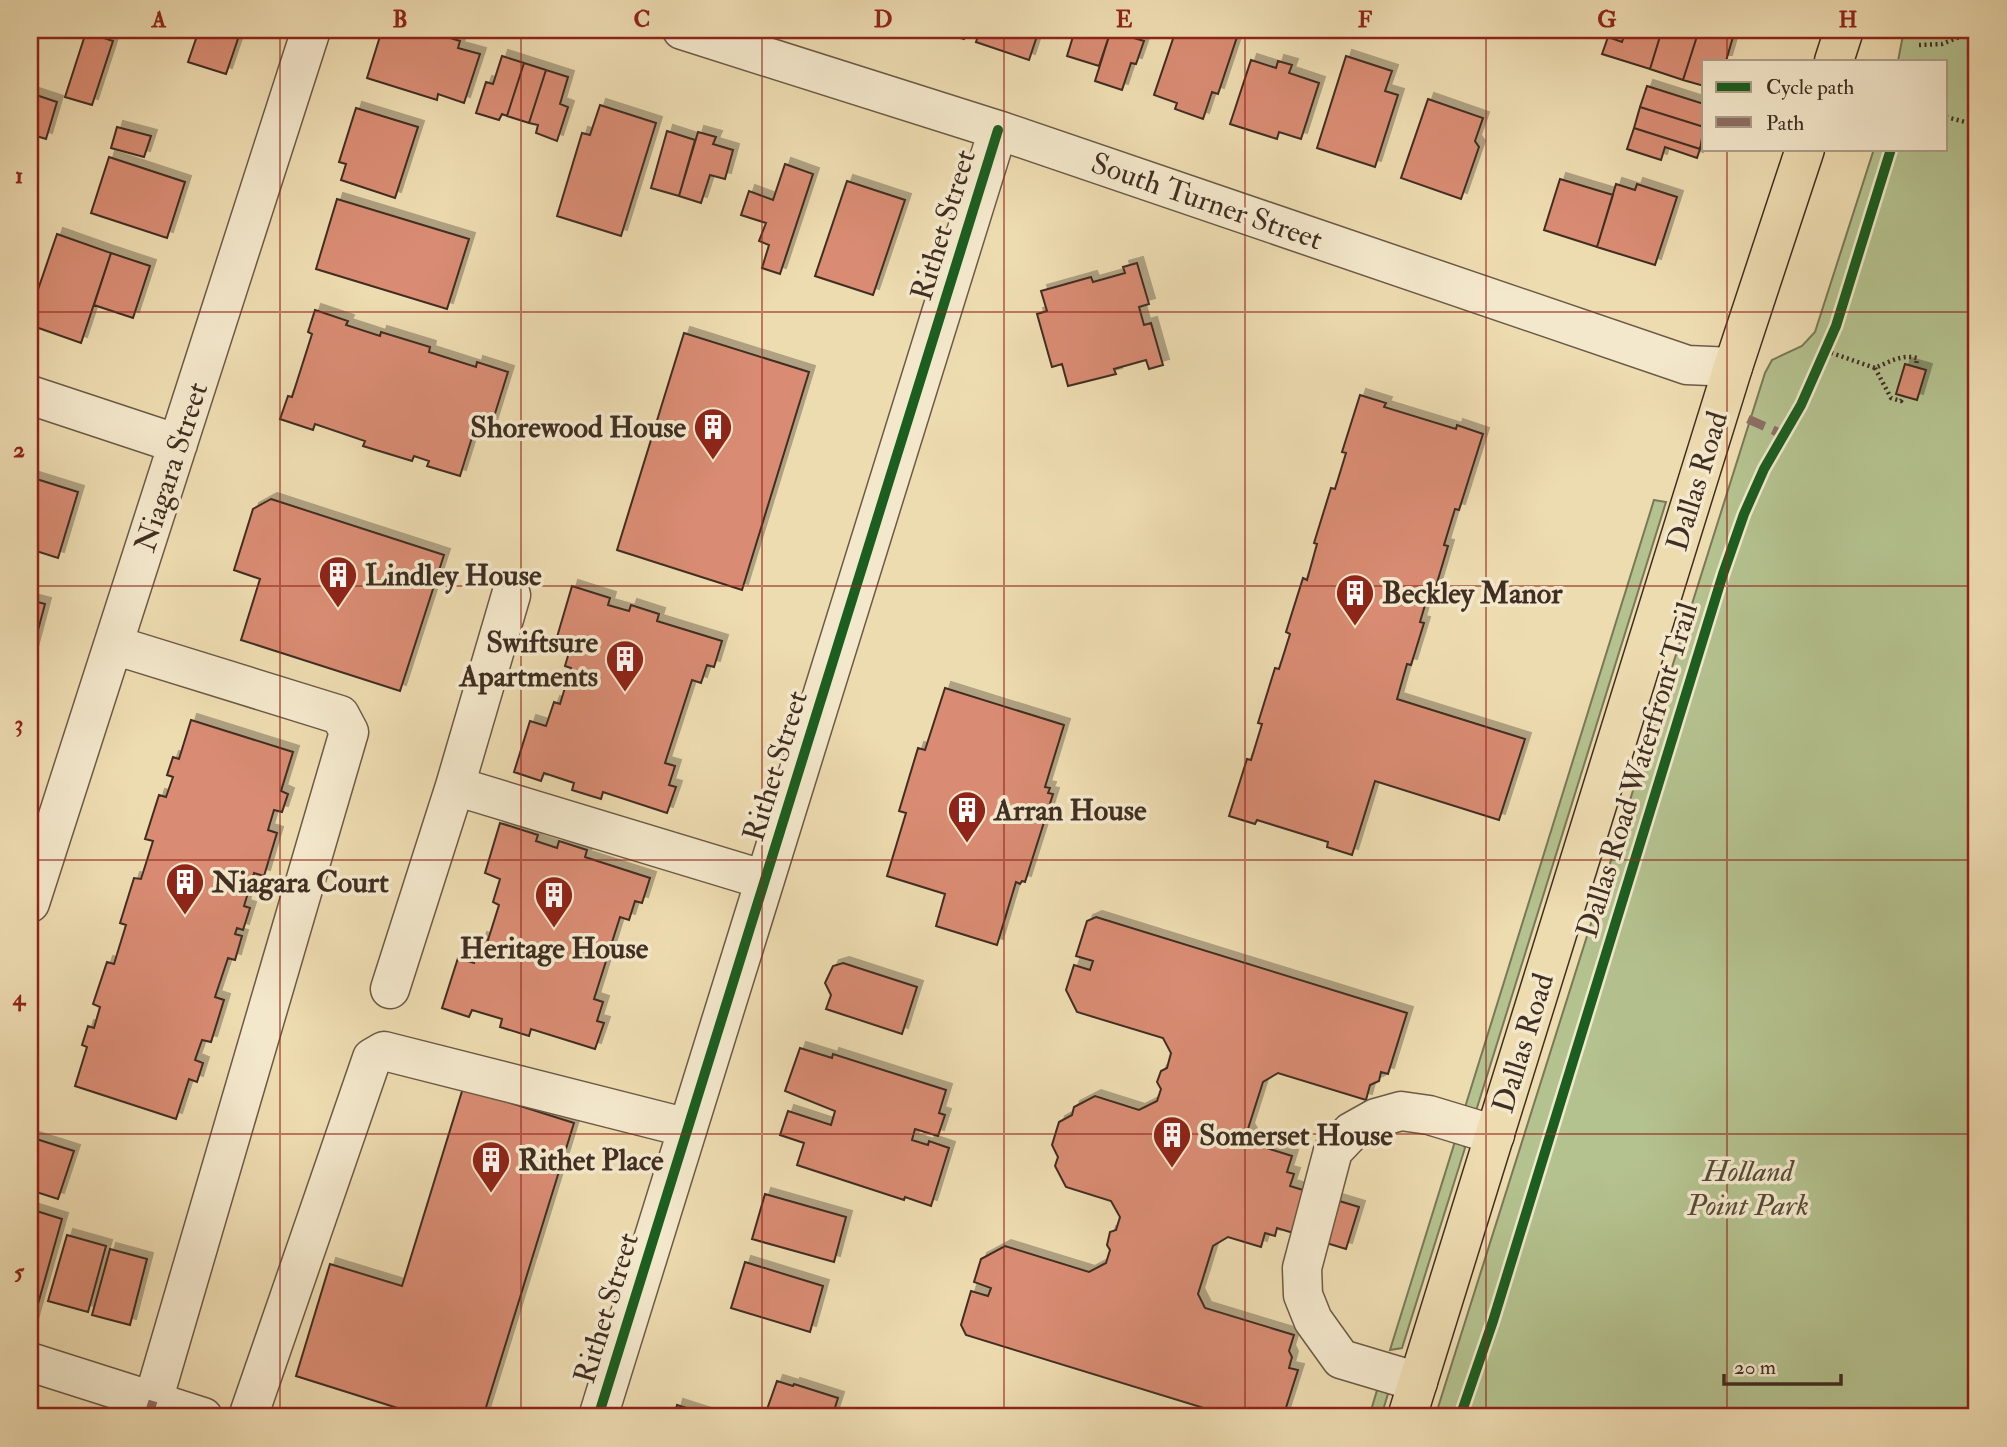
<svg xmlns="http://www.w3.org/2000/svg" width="2007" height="1447" font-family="'IM FELL Double Pica',serif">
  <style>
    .green { fill: #b4c28f; stroke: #7a7858; stroke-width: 2 }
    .building { fill: #d98c73; stroke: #402e22; stroke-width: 2; filter: url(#shadow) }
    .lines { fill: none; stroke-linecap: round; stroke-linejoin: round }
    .minor-casing { stroke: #6c5a46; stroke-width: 41 }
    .major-casing { stroke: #402e22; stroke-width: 41 }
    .path { stroke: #402e22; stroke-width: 4.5; stroke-dasharray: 2 3.5; stroke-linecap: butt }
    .minor { stroke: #f4e8cc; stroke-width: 38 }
    .major { stroke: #eedcb1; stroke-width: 38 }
    .quiet { stroke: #8d6e63; stroke-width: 9; stroke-dasharray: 18 9; stroke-linecap: butt }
    .cycleway-casing { stroke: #f4e8cc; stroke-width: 15 }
    .cycleway { stroke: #1b5e20; stroke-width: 10 }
    .grid { fill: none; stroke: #8f2418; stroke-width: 2; stroke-opacity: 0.55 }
    .labels { text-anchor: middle; stroke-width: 7; stroke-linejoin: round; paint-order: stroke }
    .street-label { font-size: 30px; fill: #402e22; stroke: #f4e8cc }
    .poi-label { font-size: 30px; font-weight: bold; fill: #402e22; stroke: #f4e8cc; text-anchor: start }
    .park-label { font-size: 30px; font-style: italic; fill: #574c38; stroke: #f4e8cc }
    .neatline { fill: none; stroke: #8f2418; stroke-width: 2.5 }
    .grid-label { font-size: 23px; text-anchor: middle; font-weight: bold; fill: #8f2418 }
  </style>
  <defs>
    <filter id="shadow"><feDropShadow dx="6" dy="-6" stdDeviation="0" flood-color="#0004"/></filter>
  </defs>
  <rect width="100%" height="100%" fill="#eedcb1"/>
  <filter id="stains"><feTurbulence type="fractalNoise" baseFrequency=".00286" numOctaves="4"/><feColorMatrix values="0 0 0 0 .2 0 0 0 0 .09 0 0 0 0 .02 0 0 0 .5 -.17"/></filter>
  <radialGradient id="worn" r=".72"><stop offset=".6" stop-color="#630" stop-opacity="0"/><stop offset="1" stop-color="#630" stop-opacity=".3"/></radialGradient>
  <path class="green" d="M1904 30H1977V1417H1435L1765 373 1772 360 1802 346 1815 332 1874 149H1946V61H1898Z
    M1654 500 1666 502 1476 1111 1462 1117Z
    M1457 1135 1465 1148 1402 1348 1390 1350Z
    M1381 1377 1390 1387 1381 1417H1369Z"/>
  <path class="building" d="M199 30H241L226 74 188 62Z
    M382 30H424L460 41 458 48 480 54 464 103 438 94 437 100 367 78Z
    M931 30H966L964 39Z
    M980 30H1039L1029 60 976 42Z
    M1075 30H1111L1099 66 1067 56Z
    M1111 30H1137L1134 38 1144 41 1136 64 1131 63 1122 90 1095 81Z
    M1176 30H1229L1238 34 1218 94 1212 92 1203 119 1175 109 1177 103 1154 95Z
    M1626 30H1662L1650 69 1602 54 1608 37 1622 42Z
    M1662 30H1699L1683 80 1650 69Z
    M1699 30H1735L1726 61H1704V86L1683 80Z
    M86 32 113 41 92 105 65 97Z
    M502 56 524 63 507 116 502 114 499 120 476 113 486 82 493 84Z
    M1346 56 1392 71 1385 91 1398 95 1375 167 1317 148Z
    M1251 60 1276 68 1278 61 1292 65 1289 73 1319 83 1301 139 1279 132 1277 139 1230 124Z
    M524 63 546 70 529 123 507 116Z
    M546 70 568 77 560 104 568 107 557 141 536 133 538 125 529 123Z
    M1647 86 1704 104V127L1640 107Z
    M30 93 57 102 46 139 30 134Z
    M1428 99 1483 118 1475 141 1479 147 1461 199 1401 178Z
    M600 105 656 123 621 236 557 216 582 133 590 135Z
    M1640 107 1704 127 1700 149 1634 128Z
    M356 108 418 127 395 198 341 180 346 164 339 162Z
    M117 127 151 136 144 157 111 148Z
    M1634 128 1700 149 1697 158 1665 147 1661 160 1627 149Z
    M667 131 695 140 679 196 651 188Z
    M698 132 716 137 713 144 733 150 725 179 710 175 701 203 679 196Z
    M109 157 185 182 167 238 91 213Z
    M785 164 813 174 780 274 762 268 769 245 759 241 766 223 741 215 749 191 773 200Z
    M1560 179 1613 195 1597 247 1544 230Z
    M847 181 905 200 873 295 815 276Z
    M1616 184 1635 190 1637 184 1677 197 1655 265 1597 247Z
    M337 199 469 239 447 309 316 269Z
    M57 234 111 253 81 343 30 325V313Z
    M111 253 150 266 133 318 94 305Z
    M1137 263 1149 304 1139 307 1144 325 1151 323 1163 365 1149 369 1146 360 1114 369 1116 374 1068 386 1062 364 1052 367 1037 314 1047 311 1041 291 1091 277 1093 282 1125 273 1123 267Z
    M315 310 348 321 346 325 380 336 381 332 430 347 429 352 476 367 477 362 508 372 488 436 474 431 460 476 427 466 429 461 414 456 412 461 363 446 365 441 315 424 313 430 280 419 288 396 292 397 312 334 308 332Z
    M684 333 809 372 742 590 617 550Z
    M1905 364 1926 370 1917 400 1896 394Z
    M1360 395 1386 403 1384 407 1456 429 1457 425 1483 434 1459 510 1455 509 1444 545 1448 546 1436 586 1431 585 1420 622 1424 623 1411 665 1407 664 1397 699 1525 739 1499 820 1375 781 1352 855 1327 847 1328 842 1257 820 1255 824 1229 816 1247 759 1251 760 1262 724 1258 723 1275 668 1279 669 1290 634 1286 632 1303 578 1307 580 1317 544 1314 543 1331 488 1335 489 1346 453 1342 452Z
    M30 477 78 492 58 558 30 549Z
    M271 499 444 555 400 691 241 640 260 579 234 570 253 509Z
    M572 586 610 598 608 605 629 611 631 605 659 614 657 621 722 641 714 667 707 665 701 683 692 680 665 763 675 766 669 785 676 787 667 813 603 792 601 799 572 790 574 783 544 773 541 781 514 772 530 721 546 726 554 702 560 704 571 668 565 666 572 642 557 637Z
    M30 600 45 604 30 660Z
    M945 688 1064 725 1045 787 1050 788 1048 793 1053 794 1025 882 1022 881 1020 884 1016 882 997 945 936 926 945 894 887 876 906 813 899 811 918 748 925 750Z
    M191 720 293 752 281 791 288 794 282 812 274 810 268 830 277 833 264 876 254 873 244 906 250 908 243 930 237 928 235 934 242 936 235 960 228 958 215 997 224 1000 211 1042 202 1040 195 1060 203 1063 197 1082 189 1079 176 1119 75 1086 87 1047 82 1045 88 1026 94 1028 100 1007 93 1004 107 962 114 964 126 925 120 923 134 878 141 879 153 841 145 839 159 795 166 797 173 777 167 775 173 757 179 759Z
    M500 823 538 835 536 841 557 848 559 841 587 850 585 857 650 878 642 903 635 901 629 920 620 917 594 999 603 1002 597 1021 604 1023 595 1049 531 1029 529 1036 500 1027 502 1019 472 1010 469 1017 442 1008 458 958 474 963 481 938 488 940 499 905 493 902 500 879 485 873Z
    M1096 917 1407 1013 1388 1074 1381 1072 1379 1081 1370 1085 1366 1100 1278 1073 1263 1082 1248 1129 1257 1145 1292 1156 1287 1172 1294 1174 1290 1186 1359 1207 1346 1249 1277 1228 1275 1236 1265 1233 1261 1247 1228 1237 1213 1246 1198 1294 1205 1308 1294 1335 1289 1351 1292 1357 1289 1368 1298 1370 1283 1417H1233L966 1335 961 1325 971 1291 988 1296 991 1288 974 1282 981 1259 1005 1246 1089 1272 1106 1263 1110 1250 1107 1245 1110 1232 1116 1230 1120 1217 1111 1201 1066 1187 1055 1166 1058 1157 1052 1145 1059 1122 1072 1115 1074 1107 1095 1096 1139 1110 1157 1101 1161 1089 1157 1082 1161 1071 1167 1068 1171 1053 1163 1038 1077 1012 1066 990 1074 965 1090 970 1093 961 1076 956 1087 921Z
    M843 963 917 987 902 1034 826 1009 831 995 825 983 833 966Z
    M800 1048 832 1058 833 1054 946 1090 939 1113 945 1115 938 1136 915 1129 912 1140 928 1145 929 1141 949 1148 931 1206 905 1197 904 1200 797 1165 804 1143 780 1135 788 1111 831 1125 835 1111 785 1091Z
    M463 1088 574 1123 483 1417H426L296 1376 330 1264 402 1286Z
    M30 1137 74 1151 58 1199 30 1190Z
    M765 1194 846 1217 834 1262 752 1239Z
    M30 1209 62 1219 30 1332Z
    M67 1235 106 1246 88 1312 48 1301Z
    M110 1249 147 1259 130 1325 92 1315Z
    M745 1262 823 1286 810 1332 731 1308Z
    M777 1381 793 1386 794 1384 838 1398 832 1417H771L765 1415Z
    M677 1405 715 1417H674Z"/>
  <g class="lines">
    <g class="minor-casing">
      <path id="minor" d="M682 30 998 130 1687 365 1733 367
        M30 395 178 444
        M114 645 340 715 349 732 153 1401
        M455 786 765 880
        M30 903 311 30
        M390 989 455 786 511 595
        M30 1362 203 1417
        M1418 1382 1341 1359 1313 1320 1303 1295 1302 1268 1333 1151 1351 1132 1376 1118 1401 1111 1429 1115 1495 1135
        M248 1417 372 1058 384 1051 688 1128
        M598 1417 998 130"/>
    </g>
    <g class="major-casing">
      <path id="major" d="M1834 61 1844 30
        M1407 1417 1733 367 1805 149"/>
    </g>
    <path class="path" d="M1919 45 1942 44 1976 30
      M1946 117 1977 125
      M1826 351 1875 368C1889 362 1902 354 1917 358L1916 367
      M1875 368 1891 398 1901 401 1904 396"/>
    <use href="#minor" class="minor"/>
    <use href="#major" class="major"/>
    <path class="quiet" d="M1748 419 1784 435
      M148 1417 153 1401"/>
    <g class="cycleway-casing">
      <path id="cycleway" d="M598 1417 998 130
        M1460 1417 1493 1321 1723 574 1744 514 1764 469 1801 405 1836 326 1891 149"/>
    </g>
    <use href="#cycleway" class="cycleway"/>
  </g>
  <path class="grid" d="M280 30V1417M521 30V1417M762 30V1417M1004 30V1417M1245 30V1417M1486 30V1417M1727 30V61M1727 149V1417M30 312H1977M30 586H1977M30 860H1977M30 1134H1977"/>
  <defs>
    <g id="building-pin" transform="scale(2.0125)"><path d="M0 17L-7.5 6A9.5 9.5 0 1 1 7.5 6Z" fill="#8f2418" stroke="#f4e8cc"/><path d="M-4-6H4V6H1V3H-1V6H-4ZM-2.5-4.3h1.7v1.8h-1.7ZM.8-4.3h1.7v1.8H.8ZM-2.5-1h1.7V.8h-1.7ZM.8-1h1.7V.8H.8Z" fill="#fff"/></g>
  </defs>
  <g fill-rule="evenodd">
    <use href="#building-pin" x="713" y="427"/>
    <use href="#building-pin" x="338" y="575"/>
    <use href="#building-pin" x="1355" y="593"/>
    <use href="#building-pin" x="625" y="659"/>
    <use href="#building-pin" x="967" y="810"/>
    <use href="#building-pin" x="185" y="882"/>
    <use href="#building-pin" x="554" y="895"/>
    <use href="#building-pin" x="1172" y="1135"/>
    <use href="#building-pin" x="491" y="1160"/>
  </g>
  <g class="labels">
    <g class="street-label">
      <text transform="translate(1207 201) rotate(19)" y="10">South Turner Street</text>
      <text transform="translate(943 225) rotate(-73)" y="10">Rithet Street</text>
      <text transform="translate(171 467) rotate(-72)" y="10">Niagara Street</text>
      <text transform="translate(1697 481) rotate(-73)" y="10">Dallas Road</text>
      <text transform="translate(775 766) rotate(-73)" y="10">Rithet Street</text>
      <text transform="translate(1637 770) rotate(-73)" y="10">Dallas Road Waterfront Trail</text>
      <text transform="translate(1523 1043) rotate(-73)" y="10">Dallas Road</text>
      <text transform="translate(606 1308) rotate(-73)" y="10">Rithet Street</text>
    </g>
    <g class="poi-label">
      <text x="686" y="437" text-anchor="end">Shorewood House</text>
      <text x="365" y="585">Lindley House</text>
      <text x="1382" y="603">Beckley Manor</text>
      <text x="598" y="652" text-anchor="end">Swiftsure<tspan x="598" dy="34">Apartments</tspan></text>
      <text x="994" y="820">Arran House</text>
      <text x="212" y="892">Niagara Court</text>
      <text x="554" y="958" text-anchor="middle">Heritage House</text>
      <text x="1199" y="1145">Somerset House</text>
      <text x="518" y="1170">Rithet Place</text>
    </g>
    <g class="park-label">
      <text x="1748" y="1181">Holland<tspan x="1748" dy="34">Point Park</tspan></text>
    </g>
  </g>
  <rect width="2007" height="1447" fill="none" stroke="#eedcb1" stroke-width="77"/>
  <rect x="1702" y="60" width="245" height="91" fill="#f4e8cc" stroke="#ac9e88" stroke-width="2"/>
  <rect x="1716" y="82" width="35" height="10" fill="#1b5e20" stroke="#ac9e88" stroke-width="2"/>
  <text x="1766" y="94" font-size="21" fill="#402e22">Cycle path</text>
  <rect x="1716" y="117" width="35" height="10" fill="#8d6e63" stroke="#ac9e88" stroke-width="2"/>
  <text x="1766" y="130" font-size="21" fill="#402e22">Path</text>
  <path d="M1724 1374v10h117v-10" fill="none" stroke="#402e22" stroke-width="3.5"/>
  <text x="1734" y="1374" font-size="21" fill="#402e22" stroke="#f4e8cc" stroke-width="5" paint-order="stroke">20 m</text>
  <rect x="38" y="38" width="1930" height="1370" class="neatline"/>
  <g class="grid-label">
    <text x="159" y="27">A</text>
    <text x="400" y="27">B</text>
    <text x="642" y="27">C</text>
    <text x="883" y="27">D</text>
    <text x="1124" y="27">E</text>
    <text x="1365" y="27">F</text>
    <text x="1607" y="27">G</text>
    <text x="1848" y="27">H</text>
    <text x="19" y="183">1</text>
    <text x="19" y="457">2</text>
    <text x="19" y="731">3</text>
    <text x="19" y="1005">4</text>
    <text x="19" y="1279">5</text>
  </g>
  <rect width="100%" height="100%" filter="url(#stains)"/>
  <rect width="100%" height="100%" fill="url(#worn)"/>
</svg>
